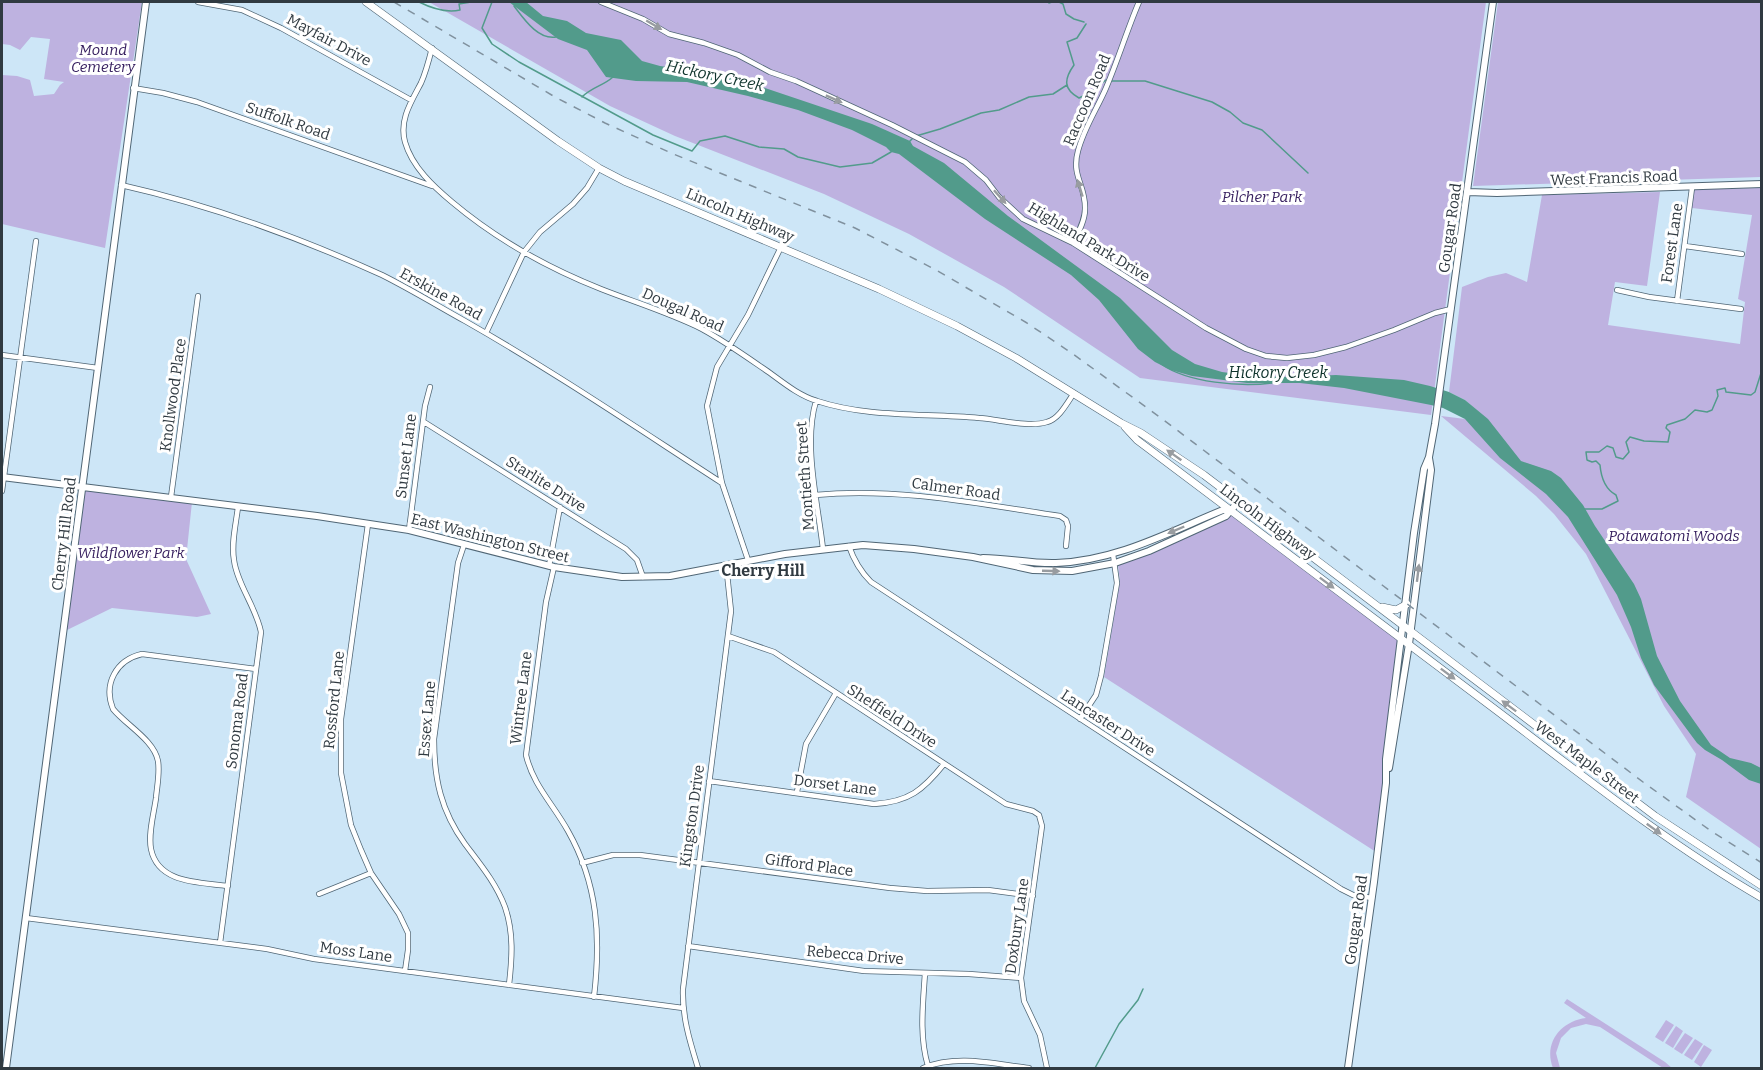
<svg xmlns="http://www.w3.org/2000/svg" width="1763" height="1070" font-family="Bitter,serif">
  <style>
    .green { fill: #beb2e0 }
    .water { fill: #529b8b }
    .lines { fill: none; stroke-linecap: round; stroke-linejoin: round }
    .stream { stroke: #529b8b; stroke-width: 1.5 }
    .street-casing { stroke: #506675; stroke-width: 6 }
    .secondary-casing { stroke: #506675; stroke-width: 8 }
    .primary-casing { stroke: #506675; stroke-width: 8 }
    .street { stroke: #fff; stroke-width: 4.5 }
    .secondary { stroke: #fff; stroke-width: 6 }
    .primary { stroke: #fff; stroke-width: 7 }
    .rail { stroke: #80919e; stroke-width: 1.5; stroke-dasharray: 8 8; stroke-linecap: butt }
    .oneway { fill: #989ca0 }
    .labels { text-anchor: middle; stroke-width: 6; stroke-linejoin: round; paint-order: stroke }
    .street-label { font-size: 15px; fill: #303a41; stroke: #fff }
    .park-label { font-size: 15px; font-style: italic; fill: #382160; stroke: #fff }
    .water-label { font-size: 16px; font-style: italic; fill: #0f332c; stroke: #fff }
    .neighbourhood-label { font-size: 16px; font-weight: bold; fill: #303a41; stroke: #fff }
  </style>
  <rect width="100%" height="100%" fill="#cde6f7"/>
  <path class="green" d="M2 2 110 3 142 2 105 248 2 224V75L17 76 30 80 34 96 54 94 60 85 64 82 44 79 50 39 31 37 20 50 10 45 2 44Z
    M429 2H1486L1431 415 1140 378 1004 287 909 234 824 194 675 136 610 106Z
    M1498 2H1761V177L1473 186Z
    M1761 188V849L1686 797 1696 754 1664 706 1586 554 1554 514 1536 496 1441 416 1490 422 1465 400 1449 392 1462 287 1488 277 1506 273 1527 282 1542 195 1660 192 1647 286 1615 282 1608 325 1740 344 1745 302 1738 299 1752 215 1692 208 1694 189Z
    M84 489 192 502 186 559 211 614 197 617 112 608 65 631Z
    M1230 514 1399 640 1376 852 1104 677 1120 581 1118 565Z
    M1567 999 1665 1062 1672 1068H1663L1600 1027 1586 1024 1571 1028 1561 1038 1556 1053 1560 1068H1553C1543 1043 1561 1021 1586 1018L1564 1003Z
    M1666 1020 1674 1025 1663 1042 1655 1037Z
    M1676 1026 1683 1031 1673 1048 1665 1043Z
    M1685 1033 1693 1038 1682 1054 1674 1049Z
    M1695 1039 1703 1044 1692 1060 1684 1055Z
    M1704 1045 1712 1050 1701 1067 1694 1062Z"/>
  <path class="water" d="M509 2H526L543 16 567 21 586 33 621 40 642 61 660 66 724 75 753 84 872 124 910 141 913 146 944 163 1008 216 1120 298 1172 350 1195 364 1222 372 1253 376 1292 377 1336 375 1404 380 1430 386 1449 392 1465 400 1488 419 1521 461 1551 471 1561 478 1583 505 1595 526 1634 584 1641 599 1657 656 1680 701 1711 745 1730 758 1751 763 1761 768V784L1749 780 1722 760 1705 750 1697 743 1654 685 1641 658 1631 627 1617 595 1568 517 1546 494 1500 458 1465 419 1443 408 1431 405 1344 388 1300 383H1247L1192 376 1171 370 1155 362 1138 349 1099 300 1071 275 985 219 899 154 891 152 886 147 852 130 798 110 748 96 687 82 636 81 606 77 587 50 558 39Z"/>
  <g class="lines">
    <path class="stream" d="M419 2C431 8 446 13 460 10L459 4 471 2
      M492 2 482 28 492 44 519 62 653 135 692 151 700 141 725 136 759 147 784 149 798 157 840 167 872 163 891 152
      M1048 2 1049 3 1052 2
      M1059 2 1063 4 1066 14 1074 19 1084 22
      M514 6C524 19 538 40 556 37
      M1086 24 1077 38 1067 42 1074 65C1064 79 1063 89 1079 98L1091 92 1106 80
      M1112 81H1145L1212 102 1230 112 1243 123 1262 130 1308 173
      M582 97C592 87 603 86 613 77
      M916 136 940 129 981 113 999 110 1029 97 1053 94 1067 85
      M910 141 912 139
      M1161 364C1188 383 1241 387 1272 383
      M1585 509H1602L1618 501 1616 495C1605 489 1601 477 1600 465L1596 461 1592 462 1587 460 1586 452H1599L1607 446 1613 448 1616 457 1623 459 1629 452 1626 442 1630 437 1644 441 1668 442 1670 432 1666 428 1667 425 1685 419 1695 410 1707 412 1712 410 1718 396 1717 390 1725 388 1726 392 1751 395 1755 392 1762 370
      M1095 1068 1119 1024 1138 1000 1143 989"/>
    <g class="street-casing">
      <path id="street" d="M198 2 242 10 281 28 411 100
        M601 2 643 19 669 34 704 43 738 55 770 72 796 81 892 125 965 162 986 180 999 197 1023 219 1073 243 1206 328 1246 349 1266 356 1287 358 1314 355 1346 347 1394 330 1435 313 1451 309
        M432 48C429 60 426 72 421 83 411 102 399 120 405 142 412 167 434 187 452 202 496 239 548 268 601 289 634 302 670 313 702 329 726 342 748 358 770 373 785 384 800 396 817 401 869 418 925 413 979 418 998 419 1028 428 1047 422 1059 419 1067 403 1074 393
        M133 88 163 93 197 102 432 186
        M121 185C210 205 298 237 382 275 410 289 438 306 465 321 553 371 637 428 722 483
        M1073 243C1078 233 1085 221 1085 209 1086 186 1071 176 1078 151 1084 128 1097 109 1106 88 1118 60 1127 30 1139 2
        M1685 246 1742 254
        M1617 290 1649 297 1741 309
        M1677 301 1692 188
        M486 333 524 252 540 232 573 204 587 188 599 168
        M2 355 98 368
        M816 401C803 444 818 504 823 549
        M424 422 626 549 637 560 643 577
        M2 491 36 241
        M815 495C898 487 979 504 1060 516L1066 520 1068 526 1066 546
        M171 497 198 296
        M368 524 341 719V773L351 825 361 850 371 873 399 914 408 933V950L405 971
        M409 530 425 406 430 387
        M464 545 458 563 434 739C434 779 441 811 465 844 480 864 496 883 505 907 514 933 512 959 509 985
        M849 546C854 561 860 571 871 582L1341 889 1353 895 1372 898
        M748 560 722 483 707 406 717 367 748 315 781 247
        M549 566 560 507
        M554 567 546 602 526 755C533 785 553 804 568 831 598 884 601 937 594 997
        M728 636 774 652 1006 804 1033 811 1039 815 1042 826 1021 978 1024 1001 1040 1035 1047 1068
        M1080 719 1096 695 1101 676 1117 583 1113 554
        M709 781 874 804C909 802 923 790 944 764
        M797 792 806 744 836 693
        M582 863 613 855H640L890 888 927 891 988 890 1033 896
        M228 886C200 882 158 884 151 849 148 833 154 813 156 798 157 786 160 773 158 761 154 740 126 725 113 709 103 684 116 660 142 654L256 669
        M319 894 371 873
        M26 918 267 949 314 959 683 1008
        M220 943 261 632C256 607 237 584 234 560 231 543 236 524 238 507
        M688 946 864 971 969 974 1021 978
        M925 973C923 1004 919 1036 928 1066
        M698 1068C690 1042 682 1017 683 989L731 611 726 564
        M923 1068C957 1054 994 1064 1029 1068"/>
    </g>
    <g class="secondary-casing">
      <path id="secondary" d="M1468 192 1497 193 1762 184
        M2 477 317 516 409 530 554 567 622 577 670 576 785 554 863 545 914 549 973 557 1033 570 1072 571 1115 563 1149 551 1226 516 1238 502
        M983 558C1007 558 1032 564 1056 563 1116 561 1169 532 1223 510H1230
        M1389 768 1409 644 1431 470 1429 458
        M6 1068 146 2
        M1348 1068 1374 882 1386 783V759L1414 533 1424 469 1429 457 1435 424 1493 2"/>
    </g>
    <g class="primary-casing">
      <path id="primary" d="M366 2 558 141 599 168 624 181 879 289 957 326 1016 358 1121 423 1141 433 1204 475 1655 816 1762 886
        M1125 427 1137 440C1254 528 1371 616 1488 704 1577 771 1665 842 1762 898
        M1382 607 1396 610 1407 604"/>
    </g>
    <use href="#street" class="street"/>
    <use href="#secondary" class="secondary"/>
    <use href="#primary" class="primary"/>
    <path class="rail" d="M394 2 555 97 605 123 671 153 855 228 936 270 1027 323 1073 354 1161 418 1643 782 1711 831 1762 863"/>
  </g>
  <defs><path id="oneway-solid" d="M-6-.8H1V-3.2L6.5 0L1 3.2V.8H-6Z" transform="scale(1.5)"/></defs>
  <g class="oneway">
    <use href="#oneway-solid" transform="translate(654 25) rotate(30)"/>
    <use href="#oneway-solid" transform="translate(834 99) rotate(24)"/>
    <use href="#oneway-solid" transform="translate(1080 188) rotate(-107)"/>
    <use href="#oneway-solid" transform="translate(1000 197) rotate(48)"/>
    <use href="#oneway-solid" transform="translate(1174 455) rotate(-145)"/>
    <use href="#oneway-solid" transform="translate(1176 530) rotate(157)"/>
    <use href="#oneway-solid" transform="translate(1051 571) rotate(2)"/>
    <use href="#oneway-solid" transform="translate(1418 573) rotate(-83)"/>
    <use href="#oneway-solid" transform="translate(1327 583) rotate(37)"/>
    <use href="#oneway-solid" transform="translate(1448 674) rotate(37)"/>
    <use href="#oneway-solid" transform="translate(1509 706) rotate(-143)"/>
    <use href="#oneway-solid" transform="translate(1654 829) rotate(36)"/>
  </g>
  <g class="labels">
    <g class="street-label">
      <text transform="translate(329 40) rotate(28)" y="5">Mayfair Drive</text>
      <text transform="translate(1087 100) rotate(-67)" y="5">Raccoon Road</text>
      <text transform="translate(288 121) rotate(19)" y="5">Suffolk Road</text>
      <text transform="translate(1614 178) rotate(-2)" y="5">West Francis Road</text>
      <text transform="translate(740 215) rotate(23)" y="5">Lincoln Highway</text>
      <text transform="translate(1450 228) rotate(-82)" y="5">Gougar Road</text>
      <text transform="translate(1089 242) rotate(31)" y="5">Highland Park Drive</text>
      <text transform="translate(1672 243) rotate(-82)" y="5">Forest Lane</text>
      <text transform="translate(441 294) rotate(29)" y="5">Erskine Road</text>
      <text transform="translate(683 310) rotate(24)" y="5">Dougal Road</text>
      <text transform="translate(173 395) rotate(-82)" y="5">Knollwood Place</text>
      <text transform="translate(406 456) rotate(-83)" y="5">Sunset Lane</text>
      <text transform="translate(805 476) rotate(-94)" y="5">Montieth Street</text>
      <text transform="translate(546 484) rotate(32)" y="5">Starlite Drive</text>
      <text transform="translate(956 489) rotate(8)" y="5">Calmer Road</text>
      <text transform="translate(1268 522) rotate(37)" y="5">Lincoln Highway</text>
      <text transform="translate(64 534) rotate(-83)" y="5">Cherry Hill Road</text>
      <text transform="translate(490 538) rotate(14)" y="5">East Washington Street</text>
      <text transform="translate(521 698) rotate(-83)" y="5">Wintree Lane</text>
      <text transform="translate(334 700) rotate(-84)" y="5">Rossford Lane</text>
      <text transform="translate(892 716) rotate(33)" y="5">Sheffield Drive</text>
      <text transform="translate(427 719) rotate(-85)" y="5">Essex Lane</text>
      <text transform="translate(237 721) rotate(-83)" y="5">Sonoma Road</text>
      <text transform="translate(1108 723) rotate(33)" y="5">Lancaster Drive</text>
      <text transform="translate(1587 762) rotate(37)" y="5">West Maple Street</text>
      <text transform="translate(835 785) rotate(7)" y="5">Dorset Lane</text>
      <text transform="translate(692 816) rotate(-82)" y="5">Kingston Drive</text>
      <text transform="translate(809 865) rotate(8)" y="5">Gifford Place</text>
      <text transform="translate(1356 920) rotate(-82)" y="5">Gougar Road</text>
      <text transform="translate(1017 926) rotate(-82)" y="5">Doxbury Lane</text>
      <text transform="translate(356 952) rotate(8)" y="5">Moss Lane</text>
      <text transform="translate(855 955) rotate(5)" y="5">Rebecca Drive</text>
    </g>
    <g class="park-label">
      <text x="103" y="55">Mound<tspan x="103" dy="17">Cemetery</tspan></text>
      <text x="1262" y="202">Pilcher Park</text>
      <text x="1674" y="541">Potawatomi Woods</text>
      <text x="131" y="558">Wildflower Park</text>
    </g>
    <g class="water-label">
      <text transform="translate(715 75) rotate(12)" y="6">Hickory Creek</text>
      <text x="1278" y="378">Hickory Creek</text>
    </g>
    <g class="neighbourhood-label">
      <text x="763" y="576">Cherry Hill</text>
    </g>
  </g>
  <rect width="1763" height="1070" fill="none" stroke="#303a41" stroke-width="6"/>
</svg>
